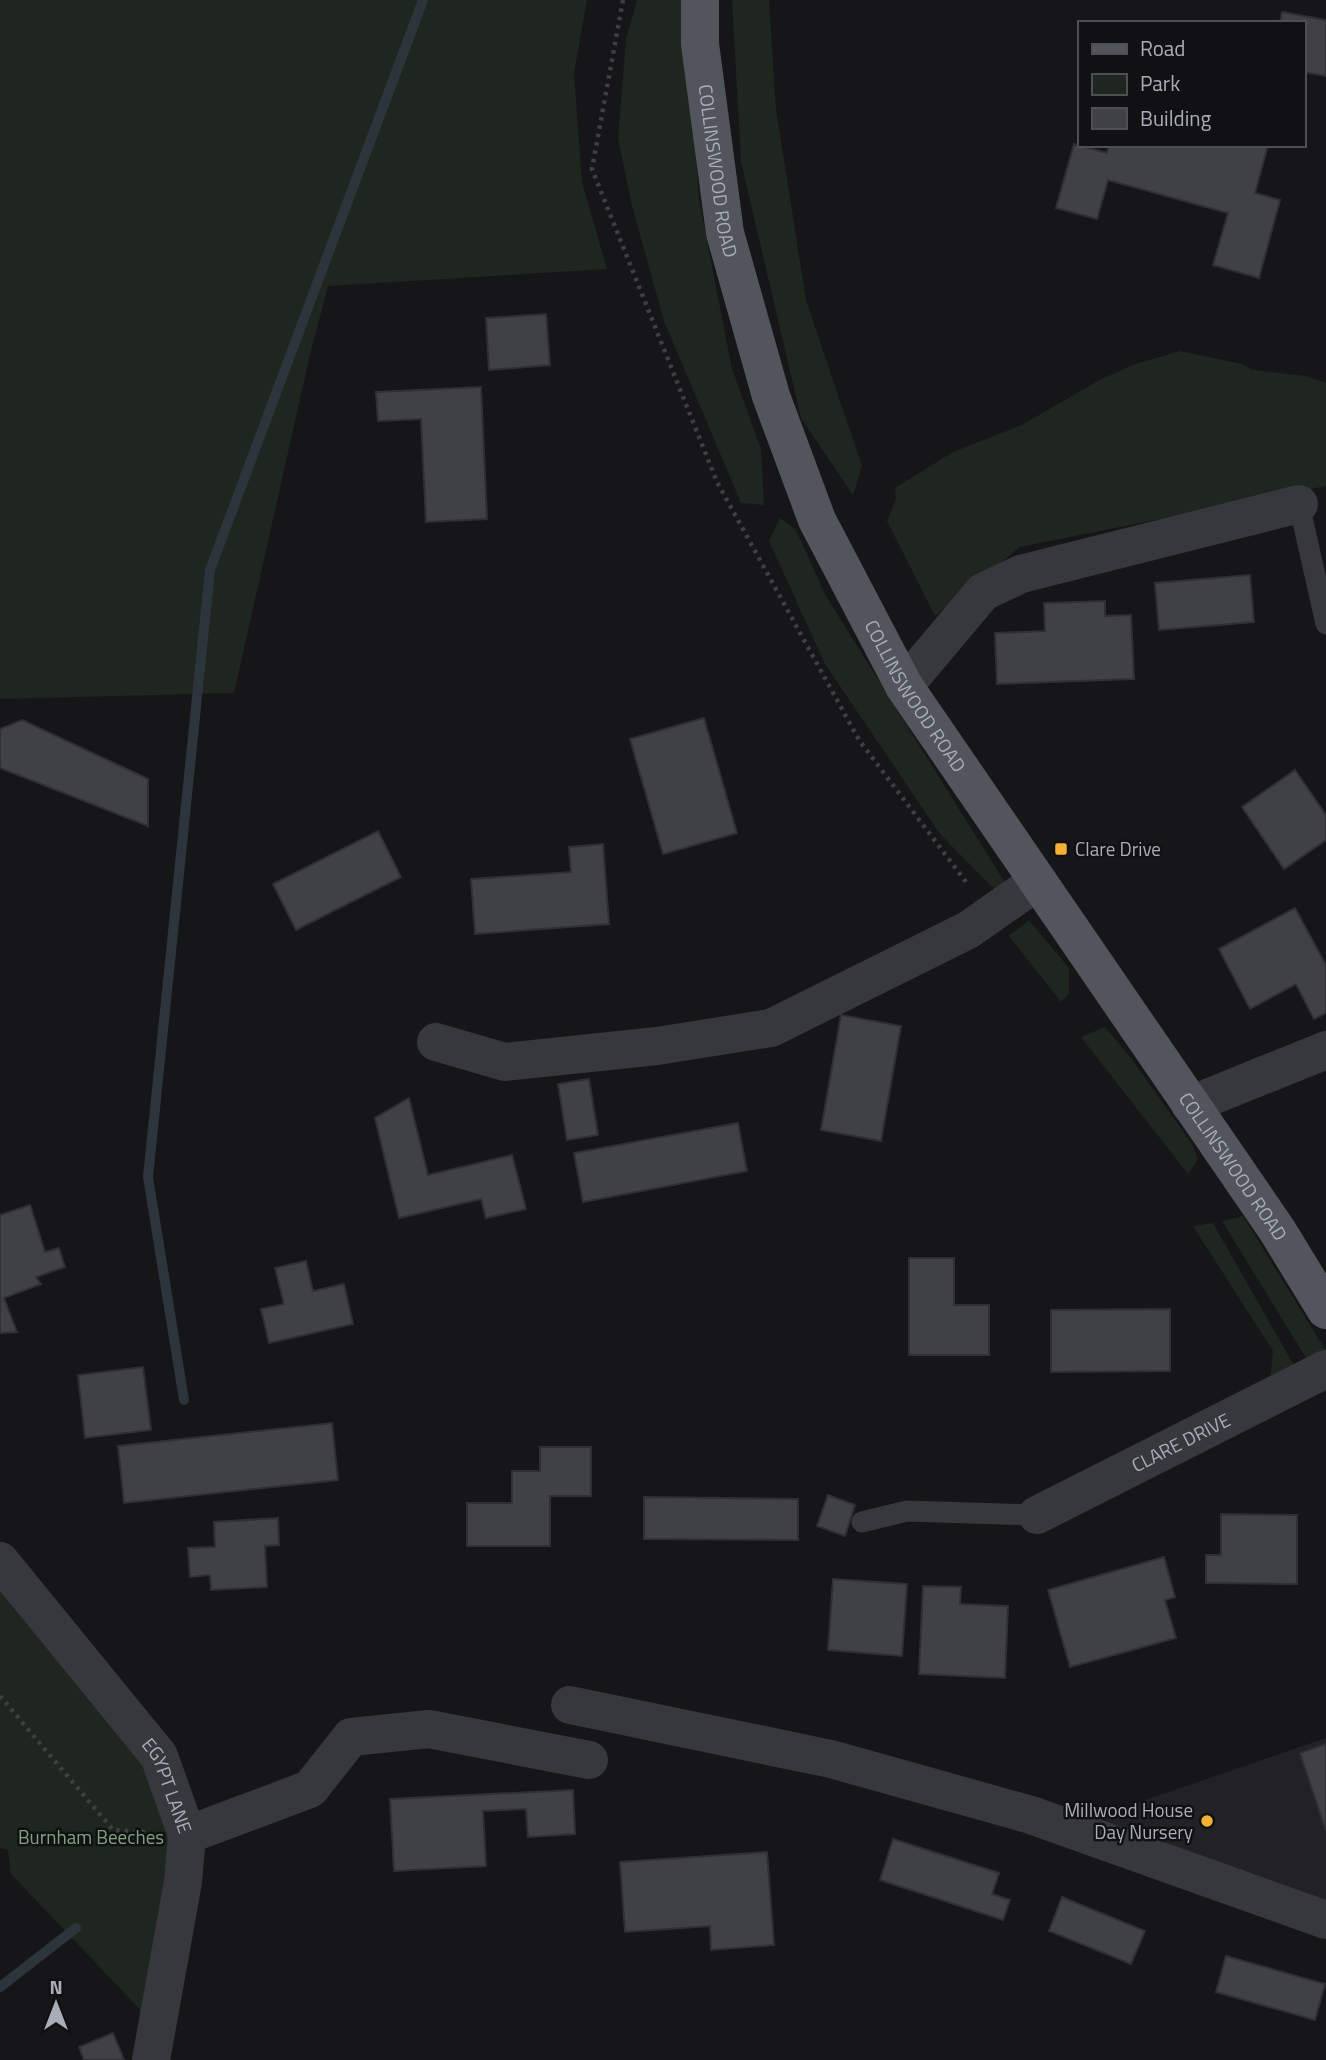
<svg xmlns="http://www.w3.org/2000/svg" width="1326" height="2060" font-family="'Titillium Web',sans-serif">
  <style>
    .built { fill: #222225 }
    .green { fill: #1e261f }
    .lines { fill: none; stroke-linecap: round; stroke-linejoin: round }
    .stream { stroke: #2c353c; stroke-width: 10 }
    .building { fill: #404145; stroke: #303034; stroke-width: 2 }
    .path { stroke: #3d3f44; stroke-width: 4.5; stroke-dasharray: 3.5 5; stroke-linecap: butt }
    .lane { stroke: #37383d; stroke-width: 21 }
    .street { stroke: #37383d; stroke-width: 38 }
    .primary { stroke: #53555c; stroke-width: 38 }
    .poi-dot { fill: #f2b134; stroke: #111113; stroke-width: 2.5 }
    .labels { text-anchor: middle; stroke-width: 5; stroke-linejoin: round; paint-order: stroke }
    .street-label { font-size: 19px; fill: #a8adb8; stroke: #111113 }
    .poi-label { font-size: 19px; fill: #a8adb8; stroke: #111113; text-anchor: start }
    .park-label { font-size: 19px; fill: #7fa381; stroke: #111113 }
  </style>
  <rect width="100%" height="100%" fill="#161618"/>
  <path class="built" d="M1326 1738V1903L1090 1819Z"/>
  <path class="green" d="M0 0H587L574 73 582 182 607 269 328 286 309 359 234 693 0 699Z
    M637 0H684L699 200 732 369 761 449 764 505 741 503 664 321 632 206 618 138 626 39Z
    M732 0H769L776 109 806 300 862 466 853 495 801 418 741 162Z
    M1180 351 1242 364 1252 370 1306 376 1326 383V486L1020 547 935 616 887 521 896 499 895 488 953 452 1022 425 1101 379 1136 364Z
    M780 518 796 530 826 596 1004 881 998 893 940 834 825 664 769 541Z
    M1029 920 1069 968V993L1061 1002 1009 936Z
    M1105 1027 1131 1058 1192 1144 1198 1159 1188 1174 1081 1037Z
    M1243 1216 1326 1351 1311 1366 1222 1221Z
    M1213 1223 1296 1369 1270 1382 1273 1351 1193 1226Z
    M0 1575 156 1769 176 1832 151 2021 11 1874 8 1850 0 1848Z"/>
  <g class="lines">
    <path class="stream" d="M184 1400 148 1177 210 570 423 0
      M0 1987 76 1928"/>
  </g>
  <path class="building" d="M1282 12 1326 20V76L1303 72V23H1280Z
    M1074 144 1107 153 1109 145H1268L1255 193 1280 200 1259 278 1213 265 1228 213 1108 180 1097 219 1056 208Z
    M546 314 550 365 489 370 486 318Z
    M481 387 487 519 426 522 421 419 378 421 376 392Z
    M1250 575 1254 622 1159 630 1155 583Z
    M1105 601V616L1131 615 1134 679 997 684 995 633 1045 631 1044 603Z
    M704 718 737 833 663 854 630 739Z
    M22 720 148 779V826L0 768V729Z
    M1295 770 1326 815V840L1284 869 1242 807Z
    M378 831 401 877 296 930 273 884Z
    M603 844 609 924 475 934 471 879 571 872 569 847Z
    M1295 908 1326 965V1013L1314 1019 1296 984 1250 1009 1219 949Z
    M841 1015 901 1026 881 1141 821 1130Z
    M589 1079 598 1135 567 1140 558 1084Z
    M409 1098 428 1175 512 1155 526 1209 486 1218 481 1199 399 1218 375 1118Z
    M738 1123 747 1171 583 1202 574 1153Z
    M30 1205 45 1252 59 1248 65 1267 36 1277 41 1284 4 1298 17 1332 0 1333V1215Z
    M909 1258H954V1305H989V1355H909Z
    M306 1261 313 1291 344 1284 353 1324 269 1343 261 1309 284 1304 275 1268Z
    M1170 1309V1371L1051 1372V1310Z
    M143 1367 151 1430 85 1438 78 1375Z
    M332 1423 338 1480 124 1503 118 1446Z
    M540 1447H591V1496H550V1546H467V1503H512V1471H540Z
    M828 1495 855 1505 845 1536 817 1526Z
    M644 1497 798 1499V1540L644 1539Z
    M1221 1514 1297 1515V1584L1206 1583V1555H1221Z
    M278 1518 279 1545 265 1546 267 1587 211 1590 210 1575 190 1577 188 1548 215 1547 214 1522Z
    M1164 1557 1175 1597 1165 1600 1176 1638 1070 1667 1048 1590Z
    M833 1579 907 1584 902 1656 828 1650Z
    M923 1586 961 1587 960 1604 1008 1606 1005 1678 919 1674Z
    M1326 1744V1831L1300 1753Z
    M573 1790 575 1834 528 1837 526 1809 483 1811 486 1866 394 1871 390 1799Z
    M893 1839 999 1873 992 1894 1010 1900 1003 1920 880 1880Z
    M767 1852 774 1945 711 1950 710 1926 625 1932 620 1862Z
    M1062 1897 1145 1931 1131 1964 1049 1931Z
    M1226 1956 1325 1984 1315 2020 1216 1992Z
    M113 2033 124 2060H84L79 2047Z"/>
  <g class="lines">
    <path class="path" d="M623 0 592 169 717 482 859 740 969 886
      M0 1696 113 1830 147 1832"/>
    <path class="lane" d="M1299 504 1326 624
      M862 1522 907 1511 1037 1515"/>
    <g class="street">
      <path d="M904 686 983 592 1021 574 1299 504"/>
      <path d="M436 1042 505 1062 657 1046 771 1028 968 930 1037 882"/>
      <path d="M1190 1105 1326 1050"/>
      <path id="s1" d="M1037 1515 1326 1369"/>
      <path id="s2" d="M0 1561 159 1756 187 1835 183 1882 151 2060"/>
      <path d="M570 1705 831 1759 1031 1815 1326 1920"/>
      <path d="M187 1835 310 1789 351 1737 429 1729 589 1760"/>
    </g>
    <path class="primary" id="s3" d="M700 0V44L725 233 771 396 817 520 904 686 1277 1230 1326 1310"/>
  </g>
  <g class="poi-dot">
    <rect x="1054" y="842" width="14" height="14" rx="3.5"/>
    <circle cx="1207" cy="1821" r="7"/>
  </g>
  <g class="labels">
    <g class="street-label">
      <text dy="7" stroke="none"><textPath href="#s3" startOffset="172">COLLINSWOOD ROAD</textPath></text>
      <text dy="7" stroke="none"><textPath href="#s3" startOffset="738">COLLINSWOOD ROAD</textPath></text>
      <text dy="7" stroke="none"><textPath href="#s3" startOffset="1306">COLLINSWOOD ROAD</textPath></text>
      <text dy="7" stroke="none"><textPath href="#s1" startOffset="161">CLARE DRIVE</textPath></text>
      <text dy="7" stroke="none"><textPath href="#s2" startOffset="282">EGYPT LANE</textPath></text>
    </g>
    <g class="poi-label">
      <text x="1075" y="856">Clare Drive</text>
      <text x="1193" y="1817" text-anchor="end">Millwood House<tspan x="1193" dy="22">Day Nursery</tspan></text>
    </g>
    <g class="park-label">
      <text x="91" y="1844">Burnham Beeches</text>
    </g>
  </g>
  <rect x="1078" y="21" width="228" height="126" fill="#111113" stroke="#4d4f55" stroke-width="2"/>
  <rect x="1092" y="44" width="35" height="10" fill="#53555c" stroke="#4d4f55" stroke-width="2"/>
  <text x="1140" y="56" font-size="21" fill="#a8adb8">Road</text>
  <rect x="1092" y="74" width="35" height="21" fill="#1e261f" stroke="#4d4f55" stroke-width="2"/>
  <text x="1140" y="91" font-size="21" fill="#a8adb8">Park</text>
  <rect x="1092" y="108" width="35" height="21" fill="#404145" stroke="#4d4f55" stroke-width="2"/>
  <text x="1140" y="126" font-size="21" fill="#a8adb8">Building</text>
  <g transform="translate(56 2004)" stroke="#111113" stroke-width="5" paint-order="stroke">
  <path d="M0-5L12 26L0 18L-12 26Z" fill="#a8adb8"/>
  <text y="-10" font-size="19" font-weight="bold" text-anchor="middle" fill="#a8adb8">N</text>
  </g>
</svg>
